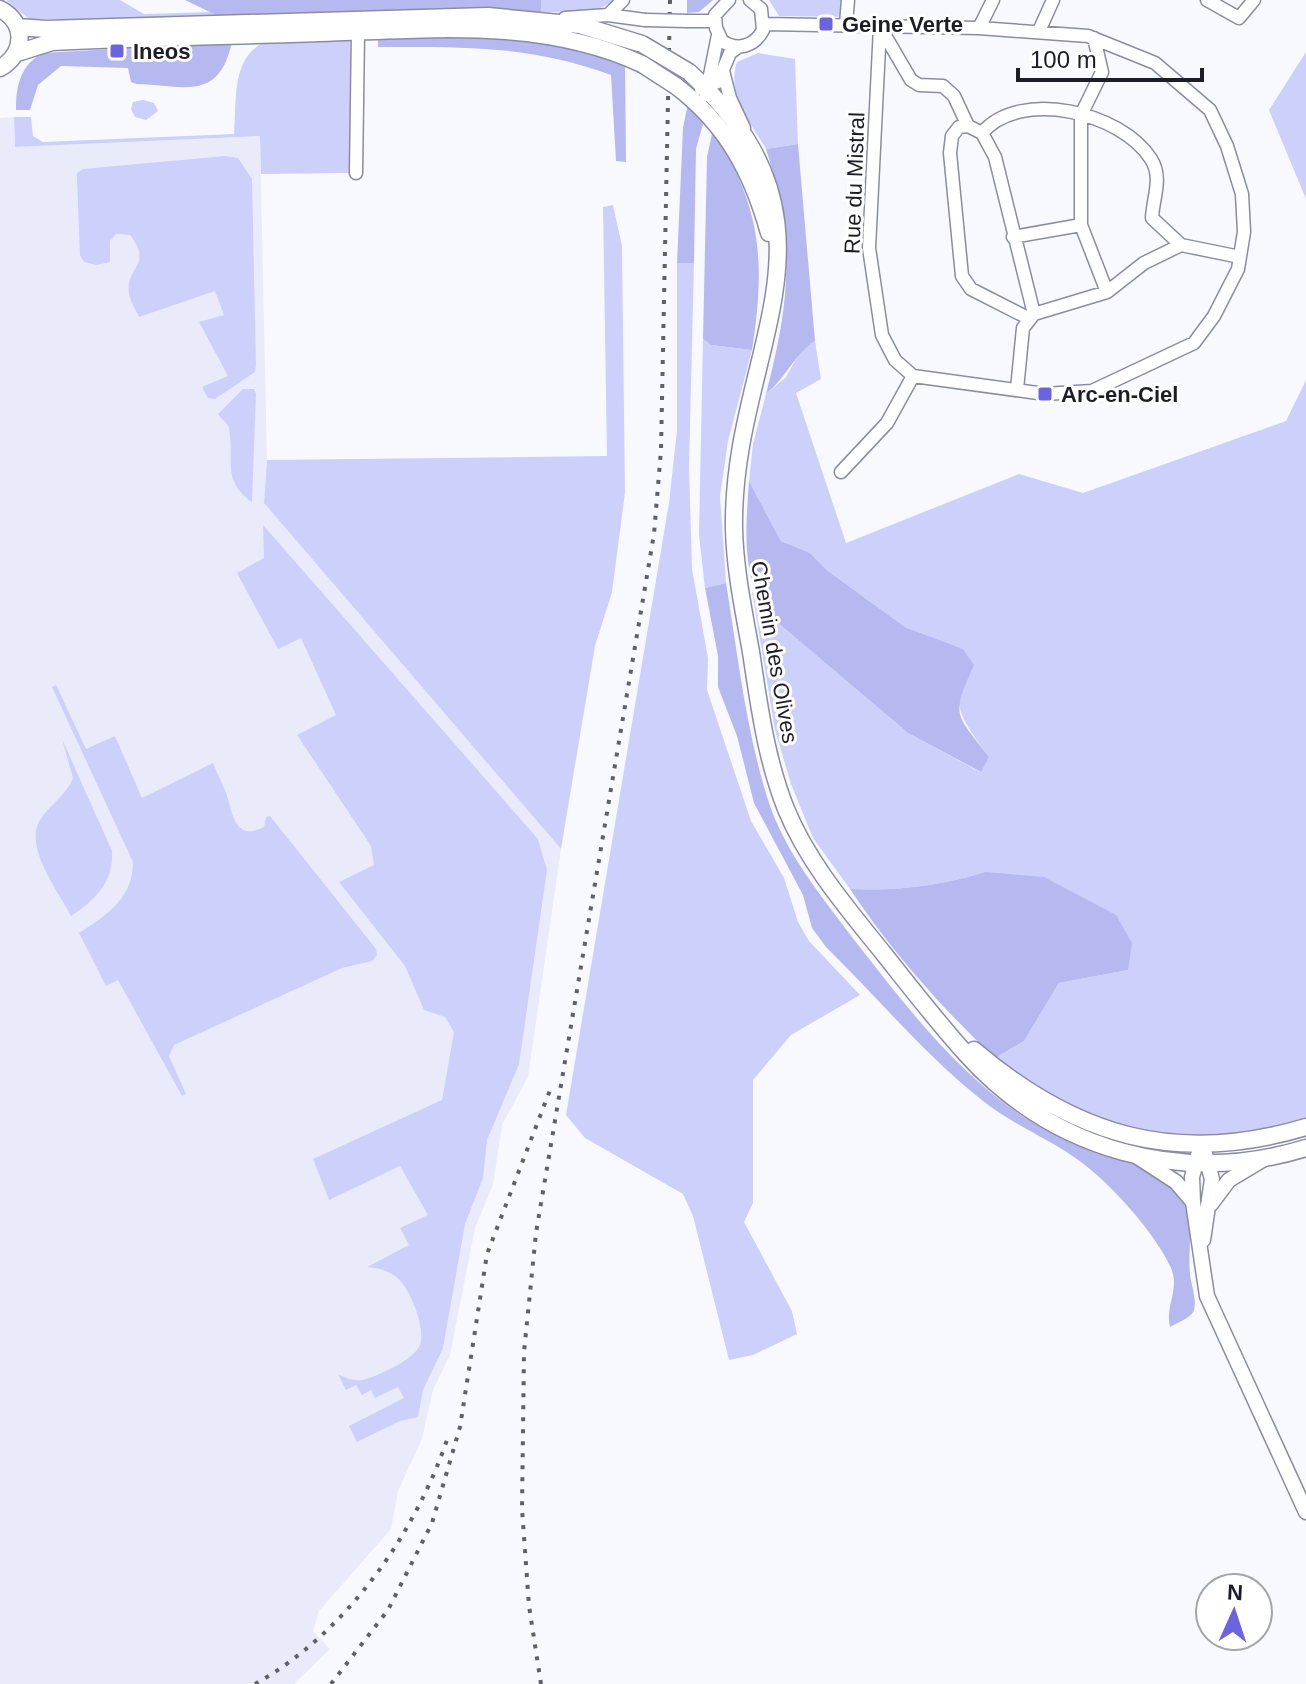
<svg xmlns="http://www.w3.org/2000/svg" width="1306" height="1684" font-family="Helvetica,sans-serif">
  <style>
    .built { fill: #eaebfa }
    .green { fill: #cdd0fb }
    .forest { fill: #b6b9f0 }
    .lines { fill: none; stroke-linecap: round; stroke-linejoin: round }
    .minor-casing { stroke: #8a8ca6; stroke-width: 15 }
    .tertiary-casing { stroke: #8a8ca6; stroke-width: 17 }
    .secondary-casing { stroke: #8a8ca6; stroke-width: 19 }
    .minor { stroke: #fff; stroke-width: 12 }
    .tertiary { stroke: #fff; stroke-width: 14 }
    .secondary { stroke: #fff; stroke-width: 16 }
    .rail { stroke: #5f6068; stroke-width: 4; stroke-dasharray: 4 8; stroke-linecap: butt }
    .minor-bridge-casing { stroke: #8a8ca6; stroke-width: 15; stroke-linecap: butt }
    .secondary-bridge-casing { stroke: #8a8ca6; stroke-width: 19; stroke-linecap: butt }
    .minor-bridge { stroke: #fff; stroke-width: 12 }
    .secondary-bridge { stroke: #fff; stroke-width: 16 }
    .poi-dot { fill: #6c64de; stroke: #fff; stroke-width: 3 }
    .labels { text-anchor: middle; stroke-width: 6; stroke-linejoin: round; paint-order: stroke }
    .poi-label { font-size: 22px; font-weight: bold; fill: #1c1d27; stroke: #fff; text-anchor: start }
    .street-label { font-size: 22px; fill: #1c1d27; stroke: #fff }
  </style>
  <rect width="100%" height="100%" fill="#f8f9ff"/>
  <path class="built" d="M14 117 15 147 260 136 267 460 264 503 561 849 528 1077 502 1125 493 1185 475 1228 450 1355 433 1390 422 1439 398 1491 391 1529 319 1611 313 1631 330 1649 294 1684H0V118Z"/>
  <path class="green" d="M6 0H120L144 14 211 12 222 18 105 22 104 19H29Z
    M541 0H614C594 17 565 12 541 12Z
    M769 0H843L842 17 779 16Z
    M350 38 351 173 261 174 260 136 15 147 14 117H31L33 136 43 142 234 134C237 102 230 56 267 41Z
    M1306 52V199L1269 110Z
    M758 53 795 59 798 144 766 149C751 123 726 94 737 62Z
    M143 100 154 103 158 111 146 120 135 117 131 109 133 102Z
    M225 156 238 158 252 179 256 365 255 372 215 399 208 398 202 387 228 376 199 322 224 315 215 291 139 317C136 310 130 301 129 294 125 266 154 266 130 235L116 234 110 241V262L97 265 84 262 80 255 77 179V173L83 169Z
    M613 205 622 246 625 493 612 592 595 646 561 849 264 503 267 460 607 456 603 207Z
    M677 263H694L689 467 692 569 708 658 707 690 751 821 784 878 798 922 809 941 860 995 791 1035 753 1080V1203L744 1222 792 1311 797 1334 753 1355 729 1360 693 1216 683 1194 585 1138 566 1115 669 503 677 430Z
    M703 339 711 345 752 350 728 441 720 496 726 583 705 588 699 535Z
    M815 341 821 379 796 393 846 543 1019 474 1083 493 1286 421 1306 380V1119C1188 1153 1090 1139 995 1058L1024 1041 1059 983 1128 970 985 872C940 886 897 891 850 889L813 838 791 784 775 730 752 591 765 612 908 733 980 772 989 757C952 707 957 710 962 649L905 627 828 571 810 553 781 541 749 481 753 444 766 394 786 377 801 350Z
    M243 389H254L256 394 252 502C221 480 235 461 229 429 228 422 222 421 218 414Z
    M263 525 538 839 547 870 519 1064 487 1140 483 1178 465 1224 443 1348 423 1390 418 1417 400 1421 357 1442 349 1426 404 1398 398 1387 375 1398 371 1390 362 1395 356 1385 346 1390 338 1374C346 1378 353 1381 362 1380 376 1377 414 1360 420 1345 426 1328 410 1287 396 1277 387 1270 378 1268 367 1267L409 1245 400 1228 428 1215 400 1166 329 1200 313 1159 442 1100 454 1032 445 1017 424 1010 405 966 339 882 374 865 371 846 297 735 336 715 301 638 278 649 237 573 264 558Z
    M56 685 86 749 115 736 142 798 213 763C217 773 222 783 226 793 233 813 234 842 264 827L266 817 270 816 376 949 377 955 372 961 342 968 174 1045 169 1056 186 1094 182 1096 118 980 106 986 79 933C107 915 133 898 133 862L52 687Z
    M62 739 112 851C114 882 95 900 71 916 58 891 21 844 42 817 51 804 68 793 73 778Z"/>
  <path class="forest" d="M185 0H541V12L501 9 222 18Z
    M687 0H713L699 12 687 13Z
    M491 37 535 39 625 62 626 162 616 161 611 75C531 45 463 47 378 47V39Z
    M232 42C219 101 186 86 137 84L131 82 128 68 61 66 38 85 30 110H16C16 86 20 65 43 53Z
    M688 103 705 117 696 149 694 263H677L683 128Z
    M713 129C761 208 766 259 752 350L711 345 703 339 707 157Z
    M798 144 815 341C794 354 788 376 766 394 790 301 796 242 766 149Z
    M749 481 781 541 810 553 828 571 905 627 963 649 974 665C950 718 956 713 989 757L981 772 908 733 765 612C741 573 746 525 749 481Z
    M726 583C738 656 746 732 769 803 786 854 823 898 855 941 906 1006 957 1074 1027 1119 1071 1147 1145 1154 1179 1192 1183 1197 1188 1206 1189 1213 1192 1233 1188 1254 1190 1274 1191 1284 1197 1300 1194 1310 1192 1318 1176 1323 1170 1327 1165 1305 1180 1290 1171 1268 1156 1234 1111 1184 1081 1162 1050 1139 1013 1125 983 1101 926 1056 878 998 826 947L812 928 803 895 754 803 737 736 718 687V656L705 588Z
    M985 872 1044 877 1116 915 1132 943 1128 970 1059 983 1024 1041 995 1058C940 1006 892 952 850 889 897 891 940 886 985 872Z"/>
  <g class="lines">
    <g class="minor-casing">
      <path id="minor" d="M729 0 715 15 716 28 722 41C737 51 754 47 763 30L761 9 750 0
        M1207 0 1239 18 1254 0
        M608 15 623 0
        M565 18 608 15 645 20
        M688 21H715
        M765 24 979 28 1088 36 1155 63 1210 110 1227 146 1242 194 1244 232 1238 269 1214 316 1194 343 1092 391 1045 394 913 376
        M846 24 848 0
        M880 27 869 248 882 335 895 360 913 376
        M880 27 911 80 919 85 943 86 954 96 968 126
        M979 28 993 0
        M1039 31 1053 0
        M1094 38 1102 72 1081 115V225L1107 292
        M723 71 730 98 744 128
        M701 89 718 82 730 53 738 47
        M706 95 718 35
        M982 133C1020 88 1121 112 1151 159 1163 178 1153 197 1152 218L1181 245 1240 257
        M982 133 968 126 959 127 952 136 950 153 962 276 971 289 1030 319
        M982 133 995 157 1034 314
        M356 173 358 32
        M1013 237 1081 225
        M1017 389 1023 328 1034 314 1107 292 1144 263 1181 245
        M841 472 887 423 913 376"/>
    </g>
    <g class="tertiary-casing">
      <path id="tertiary" d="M1201 1145 1192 1177 1193 1202 1207 1296 1306 1512
        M1136 1156 1176 1182 1193 1202
        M1211 1204 1229 1180 1264 1159
        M1203 1240 1212 1179 1205 1154"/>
    </g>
    <g class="secondary-casing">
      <path id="secondary" d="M0 9C27 23 25 54 0 68
        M18 27 46 29 488 16 580 25 642 44
        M17 53 52 42C141 38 230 36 319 33 428 30 540 17 642 64
        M689 72C860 229 731 348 734 529 735 571 744 612 751 652 759 705 766 759 786 809 808 863 848 909 884 954 911 988 938 1023 967 1055 1054 1151 1182 1186 1306 1148
        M676 86C727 125 752 172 769 233
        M974 1050C1075 1136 1176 1166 1306 1127"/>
    </g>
    <use href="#minor" class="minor"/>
    <use href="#tertiary" class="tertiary"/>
    <use href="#secondary" class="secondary"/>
    <path class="rail" d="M255 1684C345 1634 414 1536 447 1440
      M331 1684 388 1610 432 1523 460 1427 487 1254 552 1085
      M541 1684 529 1606 522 1509 524 1352 536 1233 654 534 661 450 670 0"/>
    <g class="minor-bridge-casing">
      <path id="minor-bridge" d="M645 20 688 21"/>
    </g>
    <g class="secondary-bridge-casing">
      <path id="secondary-bridge" d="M642 44 689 72
        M642 64 676 86"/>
    </g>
    <use href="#minor-bridge" class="minor-bridge"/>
    <use href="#secondary-bridge" class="secondary-bridge"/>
  </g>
  <g class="poi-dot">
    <rect x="818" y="16" width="16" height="16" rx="4"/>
    <rect x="109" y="43" width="16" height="16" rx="4"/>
    <rect x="1037" y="386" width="16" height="16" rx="4"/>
  </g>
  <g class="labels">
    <g class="poi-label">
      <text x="842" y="32">Geine Verte</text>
      <text x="133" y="59">Ineos</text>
      <text x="1061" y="402">Arc-en-Ciel</text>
    </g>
    <g class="street-label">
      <text transform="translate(854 183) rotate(-88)" y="8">Rue du Mistral</text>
      <text transform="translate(775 652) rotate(80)" y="8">Chemin des Olives</text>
    </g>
  </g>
  <g transform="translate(1234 1612) rotate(3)"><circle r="38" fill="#ffffff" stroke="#a4a5a9" stroke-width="2"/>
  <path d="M0-6L14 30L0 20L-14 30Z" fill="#6c64de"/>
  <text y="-12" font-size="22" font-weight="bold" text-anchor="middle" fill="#1c1d27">N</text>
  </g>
  <path d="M1018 68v12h184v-12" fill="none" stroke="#1c1d27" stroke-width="4"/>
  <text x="1030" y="68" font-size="24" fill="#1c1d27" stroke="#ffffff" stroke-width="6" paint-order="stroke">100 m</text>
</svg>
